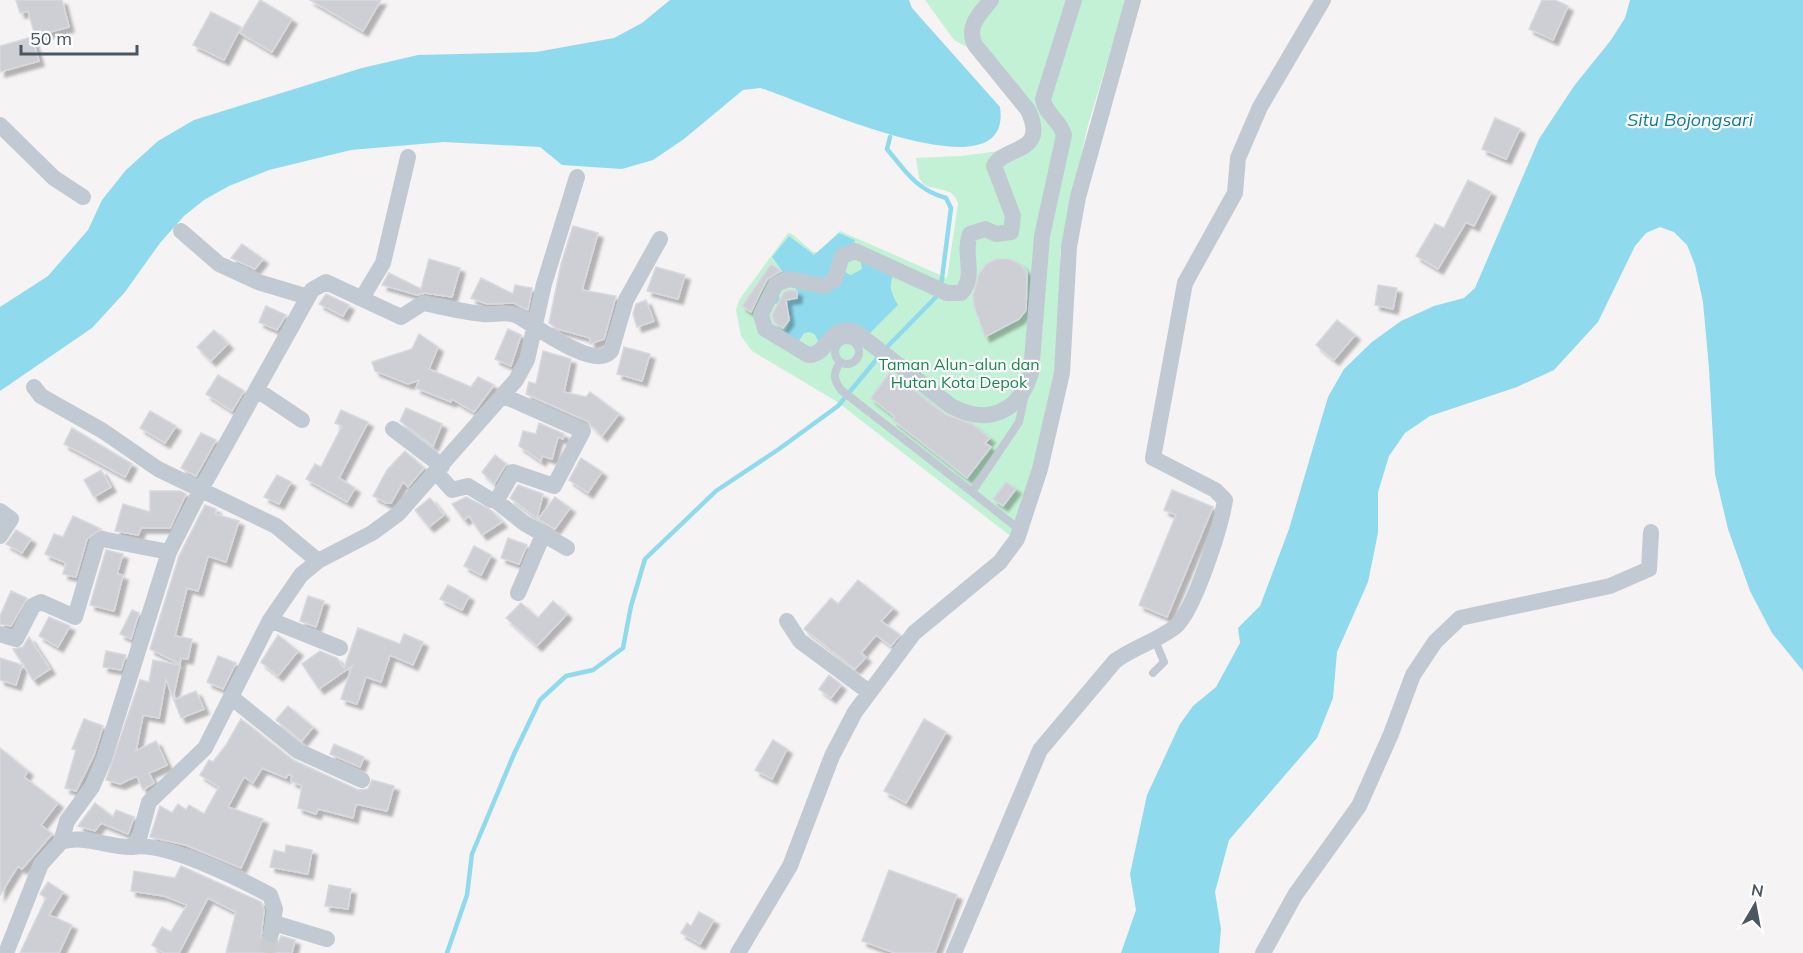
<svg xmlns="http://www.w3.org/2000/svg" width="1803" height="953" font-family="Mulish,sans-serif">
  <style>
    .green { fill: #c3f1d5 }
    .water { fill: #90daee }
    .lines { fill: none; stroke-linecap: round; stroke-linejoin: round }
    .stream { stroke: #90daee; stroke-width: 4.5 }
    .building { fill: #cdcfd5; stroke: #d7d9de; stroke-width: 1.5; filter: url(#shadow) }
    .street-tunnel { stroke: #caccce; stroke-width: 16; stroke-dasharray: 16 8; stroke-linecap: butt }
    .lane { stroke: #c1cad2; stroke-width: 8 }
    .street { stroke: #c1cad2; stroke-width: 16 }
    .labels { text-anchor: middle; stroke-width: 4.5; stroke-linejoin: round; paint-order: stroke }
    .park-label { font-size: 16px; fill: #17864f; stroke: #fff }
    .water-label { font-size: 18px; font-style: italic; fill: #0c7c9b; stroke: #fff }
  </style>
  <defs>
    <filter id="shadow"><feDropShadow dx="5" dy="5" stdDeviation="1.5" flood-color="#0004"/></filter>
  </defs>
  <rect width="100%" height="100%" fill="#f5f3f3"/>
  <path class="green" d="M925 0H1126L1088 125 1060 252 1061 317 1056 373 1042 449 1013 538 836 401 752 351 741 336 736 310 739 300 788 233 792 234 813 252H818L840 231 947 278 958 204C954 187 939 191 924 185L919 178 916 158 961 156 999 151 1026 136 1025 116 972 50 954 40Z"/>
  <path class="water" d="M670 0H909L912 8 1000 107C1014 202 799 99 760 88L743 90 684 139 653 160 622 169 562 165 540 147 444 142 351 150 269 170 229 186 204 200 184 216 160 243 125 292 92 328 0 391V307L48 276 88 230 102 200 126 170 158 141 194 120 362 68 418 55 536 52 614 38 642 23Z
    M1630 0H1803V671L1772 633 1750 591 1728 529 1715 474 1709 368 1703 302 1695 265 1687 245 1674 232 1660 227 1646 233 1635 246 1598 322 1554 370 1517 387 1430 416 1405 433 1389 456 1378 492V533L1368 582 1337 652 1333 698 1317 738 1229 840 1215 892 1221 929 1219 953H1121L1136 910 1130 874 1147 795 1180 724 1193 706 1216 687 1240 643 1238 628 1260 606 1289 529 1328 397 1344 369 1372 342 1401 321 1434 306 1464 298 1475 288 1539 139 1574 86 1611 40 1625 18Z
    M839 233 855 240 845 272 851 275 862 269 860 258 894 273C888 286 891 293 898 305L868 335 818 341C815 333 812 331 804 333L799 341 775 331 786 330 791 318C787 307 782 302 770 304L777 291 780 299 791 301 798 292 772 257 789 236 814 255Z"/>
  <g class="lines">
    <path class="stream" d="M890 137 887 149C906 172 917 190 946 198L951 208 941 286
      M447 953 467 895 472 854 514 754 540 700 566 676 593 670 623 648 631 606 645 559 716 491 779 449 838 406 886 348 939 294"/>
  </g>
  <path class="building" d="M16 0H62L69 27 35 36 28 11 20 13Z
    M260 0 292 19 272 52 240 33Z
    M310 0H381L363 31Z
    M1542 0H1555L1568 6 1553 40 1529 29Z
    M211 12 241 27 224 60 193 45Z
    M32 37 39 61 0 72V46Z
    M1495 118 1520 129 1506 159 1482 149Z
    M1468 180 1491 192 1474 226 1466 222 1438 269 1416 256 1435 224 1444 228Z
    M573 226 598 233 582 290 616 296 604 339 590 344V338L558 329 549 323 561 264Z
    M242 244 263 259 255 269 231 258Z
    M429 259 460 268 452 297 425 293 417 295 382 285 389 273 421 289Z
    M996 259H1009L1020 264 1027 272 1026 310 1019 319 985 337 974 306 973 295 979 274 986 264Z
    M771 264 781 271 767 279 751 312 742 306Z
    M656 267 685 275 678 299 647 291Z
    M481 278 513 294 515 285 532 288 528 310 514 303 487 304 471 298Z
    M1378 285 1397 288 1393 309 1375 305Z
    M789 290 797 291V298L786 300 789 320 783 328 774 322 772 315 784 292Z
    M326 294 349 305 343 316 319 304Z
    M646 300 654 321 637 327 633 314 636 304Z
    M266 306 286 315 277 330 259 322Z
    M1337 320 1355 335 1334 360 1316 345Z
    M508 329 521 335 511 366 495 359Z
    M214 330 228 344 211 361 197 347Z
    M419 334 438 347 429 369 471 387 478 377 494 385 474 412 452 399 451 402 416 388 419 380 408 384 375 371 372 362 412 349Z
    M624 347 650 354 642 381 617 374Z
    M543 351 571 359 564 392 586 397 590 392 619 414 602 436 587 421 526 394 529 382 536 384Z
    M890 372 945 414 972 424 990 438 985 443 991 447 967 478 893 420 895 417 871 398Z
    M218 375 244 391 232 411 206 394Z
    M406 408 442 424 433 446 400 421Z
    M341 410 368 422 339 478 355 488 347 502 306 479 315 464 321 467 342 426 335 423Z
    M150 411 176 426 165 443 140 428Z
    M539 423 564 434 563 439 558 437 552 459 542 456 541 461 519 446 523 431 536 434Z
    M72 428 132 464 125 477 64 444Z
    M201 433 216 440 196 476 181 468Z
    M405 451 424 468 408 487 403 482 391 503H386L373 496 387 470Z
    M495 455 506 464 494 484 482 472Z
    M581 458 602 472 588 493 569 480Z
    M101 470 111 487 94 497 84 480Z
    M277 475 291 482 279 504 264 497Z
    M1006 482 1016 489 1003 506 993 499Z
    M518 485 543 494 537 518 510 498Z
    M1172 490 1213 507 1167 617 1139 605 1176 515 1164 510Z
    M150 491H180L186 494 170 528H141L138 535 115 531 123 504 150 512Z
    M466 497 491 510 502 522 482 535 469 516 464 520 452 504Z
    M555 497 570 508 555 529 538 519Z
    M430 498 444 515 429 527 415 510Z
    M205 505 216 509 215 514 239 521 226 562 208 556 198 591 187 588 175 636 192 639 188 659 181 658 180 664 150 649 179 556Z
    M73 516 101 529 87 539 76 577 63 574 66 563 45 554 54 534 63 537Z
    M16 530 31 539 22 553 6 544Z
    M508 538 527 545 519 564 501 558Z
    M474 546 491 555 481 575 464 566Z
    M106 550 123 554 117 574 123 575 114 611 90 605Z
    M858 580 893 608 881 621 900 635 891 646 876 635 861 653 866 657 855 669 804 629 831 598 838 604Z
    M448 585 469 596 462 610 440 599Z
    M11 591 27 598 11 626 0 624V616Z
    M308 596 324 601 316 627 300 621Z
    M553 601 567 614 537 646 506 618 521 603 538 618Z
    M132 610 139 613 131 639 120 634Z
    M49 617 70 626 58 647 39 636Z
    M358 628 400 644 404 634 423 642 413 665 390 655 381 682 366 677 357 704 341 699 352 666 319 689 302 664 320 651 337 658 344 668Z
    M278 635 298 651 278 676 261 662Z
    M29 637 50 669 33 680 13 649 23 647Z
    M106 651 126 655 121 670 103 667Z
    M218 656 236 663 223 689 207 682Z
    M0 658 22 665 16 685 0 680Z
    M153 660 180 665 173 698 166 679 159 718 143 715 136 751 156 741 167 765 149 773 154 783 143 790 137 776 120 784 106 780 140 680 149 682Z
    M829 675 841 685 831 698 819 689Z
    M196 691 204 709 181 718 174 700Z
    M288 706 313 727 302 741 276 720Z
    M84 719 103 726 94 755 76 791 65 788 76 750 72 749Z
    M241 719 293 760 358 790 368 789 372 780 394 786 387 811 356 804 353 818 318 809 316 814 298 808 302 786 291 781 292 776 288 774 286 778 262 768 253 783 244 777 228 807 263 819 241 868 186 845 150 837 160 806 172 813 178 804 186 810 189 805 204 814 219 787 200 775 209 760 213 762 226 745Z
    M924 719 946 732 906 803 884 791Z
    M773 740 787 749 772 779 755 770Z
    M334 744 364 757 360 767 330 754Z
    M0 748 28 771 24 777 58 803 41 825 52 834 22 869 18 866 0 895Z
    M95 803 113 817 116 810 134 817 128 834 101 823 95 831 78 826Z
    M286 845 312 850 308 874 270 867 274 850 285 853Z
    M181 866 261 902 264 910 261 938 270 944 279 941 281 936 295 940 292 953H226L236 912 208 898 179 953H164L152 945 162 927 171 932 187 905 164 896 131 891 134 871 175 878Z
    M889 870 957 895 935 953H895L862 941Z
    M48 882 63 892 49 915 72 925 59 953H20L46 898 40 894Z
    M329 885 351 889 348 909 325 906Z
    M699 912 714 920 700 944 681 933 687 923 691 926Z"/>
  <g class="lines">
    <path class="street-tunnel" d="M267 953 271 934"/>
    <path class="lane" d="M835 352a12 12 0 1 1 24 0a12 12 0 1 1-24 0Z
      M840 362C833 374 833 379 841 390L972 492
      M1020 530 972 492 1019 422 1025 395
      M1153 673 1164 662 1154 638"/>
    <path class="street" d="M991 0C979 15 966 26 975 45L1028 110C1049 155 1004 145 994 166L1013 216 1011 232 996 234 985 229 970 234C962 254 977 276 961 293H947L855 251 842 256 835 279 824 286 788 279 776 284 761 314 765 329 808 355C830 355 826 324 856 332L951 406C988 426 1019 412 1031 373L1042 236 1064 135C1060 120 1045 114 1043 99L1074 0
      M0 125 54 178 83 197
      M181 231 219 264 258 282 308 297
      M362 298 383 263 408 157
      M34 387 41 396 103 431 158 469 276 526 318 561
      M257 390 302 420
      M393 429 442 466
      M436 472 452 490 468 486 491 500 498 498 513 472 554 486 583 431 504 396
      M495 500 524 523 567 548
      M0 511 11 519 0 536
      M518 593 543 535
      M270 620 340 648
      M787 621 800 641 869 692
      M0 634 16 639 33 606 41 602 75 617 97 543 102 539 169 552
      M231 697 298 751 362 780
      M61 842C85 834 108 848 133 847L140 835 149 802 205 748 270 620 301 575 318 561 372 533 398 514 516 380 527 360 544 284 577 177
      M133 847C165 841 240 879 270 895L275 909 271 934
      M274 923 327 939
      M6 953 41 864 61 842 67 821 92 787 104 759 169 552 200 491 312 290 326 282 401 317 423 303C443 307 463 312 483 314 494 315 506 311 516 315 533 324 595 372 611 351L626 300 660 239
      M738 953 790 866 832 756 855 712 914 633 1000 562 1017 539 1040 469 1062 373 1069 247 1078 197 1133 0
      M954 953 1040 750 1115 661C1134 647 1157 641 1175 627 1194 612 1221 526 1225 500L1215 490 1153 458 1185 283 1235 193 1238 158 1260 107 1323 0
      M1263 953 1295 895 1359 806 1391 734 1413 675 1435 642 1460 618 1610 586 1649 569 1651 532"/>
  </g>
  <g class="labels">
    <g class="park-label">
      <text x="959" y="370">Taman Alun-alun dan<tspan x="959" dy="18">Hutan Kota Depok</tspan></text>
    </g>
    <g class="water-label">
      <text x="1690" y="126">Situ Bojongsari</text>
    </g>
  </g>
  <g transform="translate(1755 905) rotate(10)" stroke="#ffffff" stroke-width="4.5" paint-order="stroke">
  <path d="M0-4.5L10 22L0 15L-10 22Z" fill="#4a5661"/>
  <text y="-9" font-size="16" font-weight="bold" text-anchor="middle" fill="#4a5661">N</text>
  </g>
  <path d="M21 45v9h116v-9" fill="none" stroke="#4a5661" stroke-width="3"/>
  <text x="30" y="45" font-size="18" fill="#4a5661" stroke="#ffffff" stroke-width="4.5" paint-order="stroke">50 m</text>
</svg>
